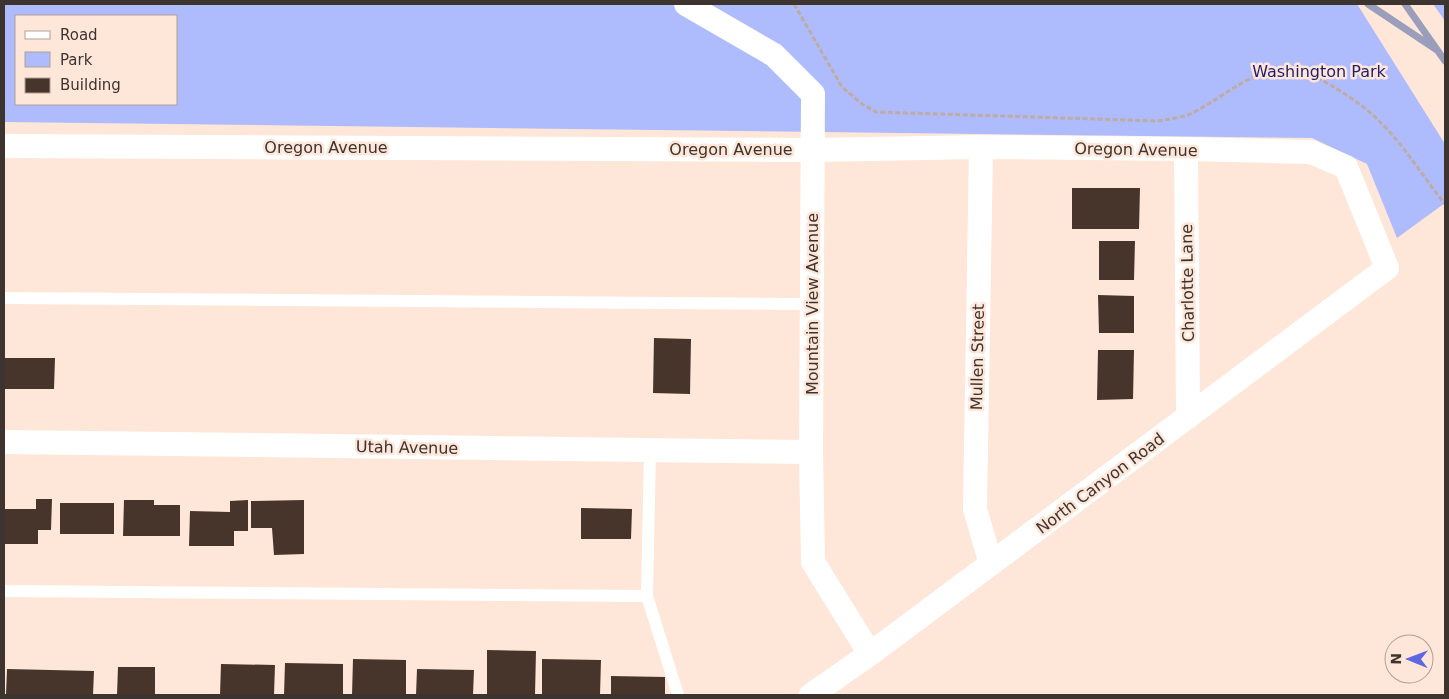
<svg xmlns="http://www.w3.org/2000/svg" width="1449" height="699" font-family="'DejaVu Sans',sans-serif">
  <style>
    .green { fill: #aebbfc; fill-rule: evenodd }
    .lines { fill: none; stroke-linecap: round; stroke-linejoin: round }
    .stream { stroke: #9a9ebb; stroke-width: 7 }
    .building { fill: #47352b }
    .path { stroke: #beaba1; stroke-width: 3; stroke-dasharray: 5 2.5; stroke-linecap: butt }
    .service { stroke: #fff; stroke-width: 12 }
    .minor { stroke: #fff; stroke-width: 24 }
    .labels { text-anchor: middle; stroke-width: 5; stroke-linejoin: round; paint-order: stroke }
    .park-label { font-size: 16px; fill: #1f1e6f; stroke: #fee6d9 }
    .street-label { font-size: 16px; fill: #3e342f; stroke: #fee6d9 }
  </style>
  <rect width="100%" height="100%" fill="#fee6d9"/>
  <path class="green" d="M4 4H1357L1445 144V203L1397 238 1367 164 1312 138 4 122ZM16 16H176V104H16Z
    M1433 4H1445V21Z"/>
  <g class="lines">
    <path class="stream" d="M1368 4 1437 50
      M1405 4 1445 61"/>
  </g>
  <path class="building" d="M1072 188H1140L1139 229H1072Z
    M1099 241H1135L1134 280H1099Z
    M1098 295 1134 296V333H1099Z
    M654 338 691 339 690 394 653 393Z
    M1098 350H1134L1133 399 1097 400Z
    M4 358H55L54 389H4Z
    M36 499H52L51 530H38V544H4V509H36Z
    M124 500H154V505H180V536H123Z
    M248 500V531H234V546H189L190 511 230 512V501Z
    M304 500V554L274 555 272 528H251V501Z
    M60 503H114V534H60Z
    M581 508 632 509 631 539H581Z
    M487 650 536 651 535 695H487Z
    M353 659 406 660V695H352Z
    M542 659 601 660 600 695H542Z
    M285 663 343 664V695H284Z
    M221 664 275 665 274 695H220Z
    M118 667H155V695H117Z
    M7 669 94 671 93 695H6Z
    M417 669 474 670 473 695H416Z
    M611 676 665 677V695H611Z"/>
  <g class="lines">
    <path class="path" d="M794 4 842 87 862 104 876 112 1158 121C1168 119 1179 118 1188 115 1214 103 1235 84 1261 74 1272 70 1287 69 1299 71 1321 76 1363 104 1379 121 1405 146 1423 177 1445 204"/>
    <path class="service" d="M4 298 812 304
      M650 450 647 596 678 695
      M4 591 647 596"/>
    <path class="minor" d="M686 4 774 55 813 94 811 452 813 562 870 654
      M4 146 813 150 981 147 1186 149 1311 152 1346 167 1387 268 870 654 811 695
      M981 147 975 509 991 564
      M1186 149 1188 417
      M4 442 811 452"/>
  </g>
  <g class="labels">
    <g class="park-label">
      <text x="1319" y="77">Washington Park</text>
    </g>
    <g class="street-label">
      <text x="326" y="153">Oregon Avenue</text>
      <text x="731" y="155">Oregon Avenue</text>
      <text transform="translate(1136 149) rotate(1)" y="6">Oregon Avenue</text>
      <text transform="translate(1187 283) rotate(-91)" y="6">Charlotte Lane</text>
      <text transform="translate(812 304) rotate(-90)" y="6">Mountain View Avenue</text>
      <text transform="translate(977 357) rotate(-89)" y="6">Mullen Street</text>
      <text transform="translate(407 447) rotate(1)" y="6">Utah Avenue</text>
      <text transform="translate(1100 483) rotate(-37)" y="6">North Canyon Road</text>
    </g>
  </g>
  <rect width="1449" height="699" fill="none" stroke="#3e342f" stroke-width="10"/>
  <rect x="15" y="15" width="162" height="90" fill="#fee6d9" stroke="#b19f95"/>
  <rect x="25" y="31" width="25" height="8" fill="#ffffff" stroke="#b19f95"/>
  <text x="60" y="40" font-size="15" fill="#3e342f">Road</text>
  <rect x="25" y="52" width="25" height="15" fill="#aebbfc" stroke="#b19f95"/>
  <text x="60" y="65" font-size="15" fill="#3e342f">Park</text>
  <rect x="25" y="78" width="25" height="15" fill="#47352b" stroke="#b19f95"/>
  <text x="60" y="90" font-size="15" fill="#3e342f">Building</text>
  <g transform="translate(1409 659) rotate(271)"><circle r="24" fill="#fee6d9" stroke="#b19f95"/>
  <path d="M0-4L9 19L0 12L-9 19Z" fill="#5e68e0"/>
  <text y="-8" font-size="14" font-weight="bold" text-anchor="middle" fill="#3e342f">N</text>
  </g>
</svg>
